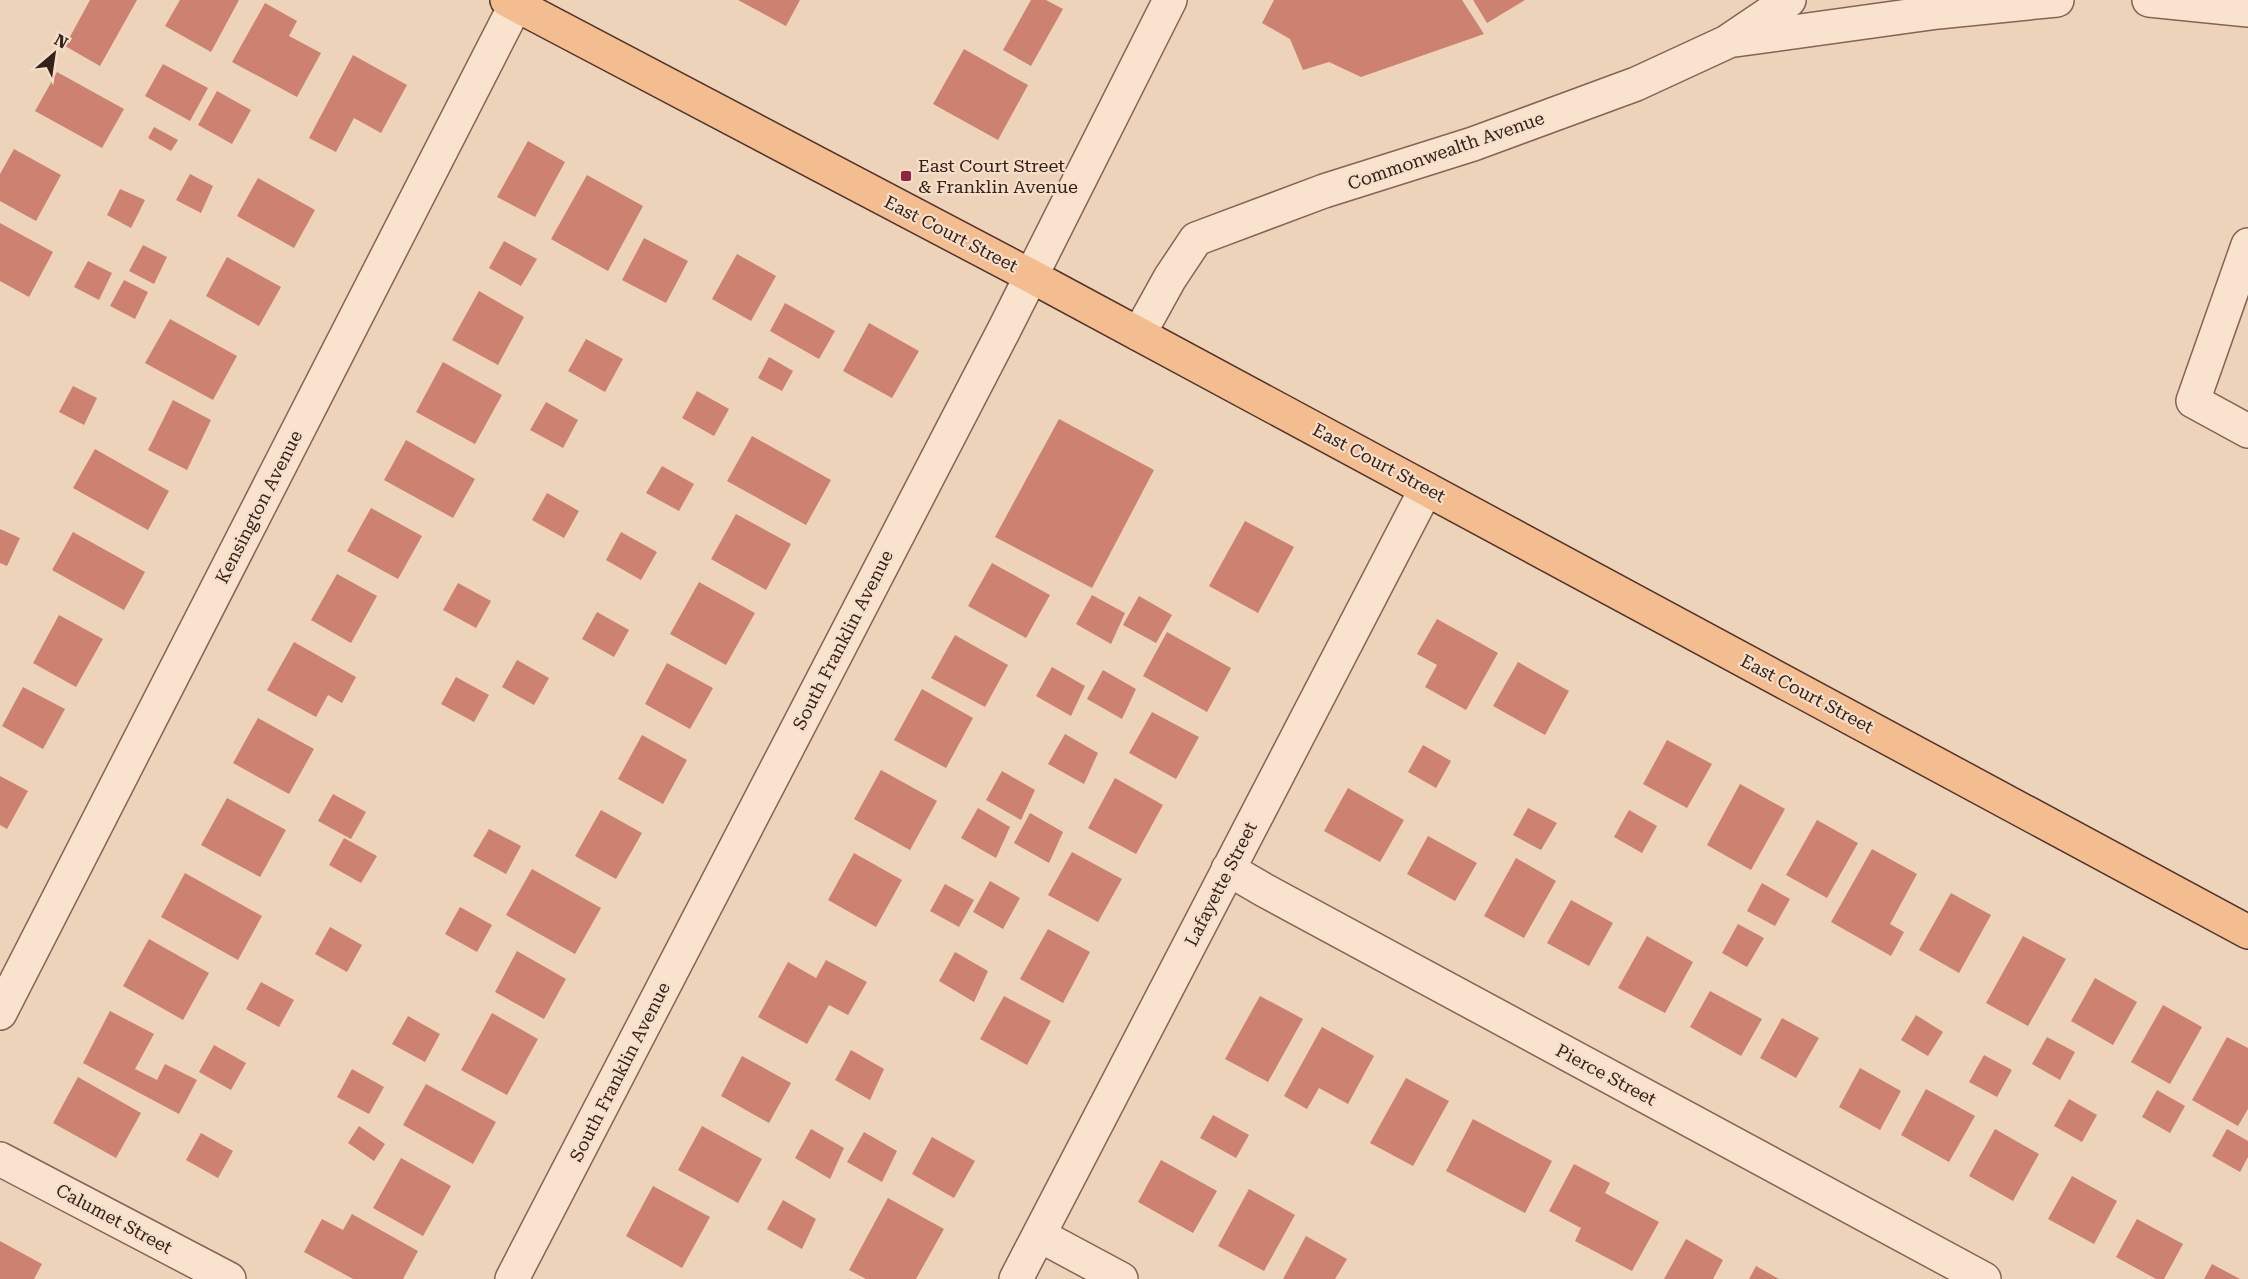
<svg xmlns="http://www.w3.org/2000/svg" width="2248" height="1279" font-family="'Roboto Serif',serif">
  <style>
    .building { fill: #cd8170 }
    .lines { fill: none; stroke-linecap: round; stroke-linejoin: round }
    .minor-casing { stroke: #856355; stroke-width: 36 }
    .major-casing { stroke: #52332a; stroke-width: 36 }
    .minor { stroke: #f9e2ce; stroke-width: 33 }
    .major { stroke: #f4bd90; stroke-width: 33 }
    .poi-dot { fill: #95243f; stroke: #f6dfca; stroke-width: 2 }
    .labels { text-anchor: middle; stroke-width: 4.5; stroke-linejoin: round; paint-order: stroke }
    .street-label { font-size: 18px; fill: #34211a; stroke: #f6dfca }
    .poi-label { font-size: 18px; fill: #34211a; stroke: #f6dfca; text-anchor: start }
  </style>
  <rect width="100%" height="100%" fill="#eed3bb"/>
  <path class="building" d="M90 0H137L100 66 65 46Z
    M180 0H239L211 52 165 26Z
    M738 0H800L786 26Z
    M1031 0H1046L1063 9 1031 66 1003 50Z
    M1274 0H1462L1484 34 1361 77 1329 62 1303 70 1290 39 1262 23Z
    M1473 0H1525L1487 23Z
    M265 3 297 21 289 36 321 53 297 97 232 62Z
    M964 49 1028 85 998 140 933 104Z
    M353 55 407 85 381 133 354 118 336 152 309 138Z
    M163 64 208 88 190 121 145 96Z
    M57 72 124 109 102 148 35 111Z
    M217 91 251 110 232 144 198 125Z
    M154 127 178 140 171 151 148 138Z
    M528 141 565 162 535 217 497 197Z
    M14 149 61 175 36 221 0 201V174Z
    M190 174 213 186 201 213 176 200Z
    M587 175 643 206 608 271 551 239Z
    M258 178 315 210 294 248 237 216Z
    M120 189 145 200 131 228 107 215Z
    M0 223 53 252 29 297 0 281Z
    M644 238 688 261 666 303 622 280Z
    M504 241 537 259 521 286 489 268Z
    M143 245 167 257 154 284 129 271Z
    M737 254 776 276 751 321 712 299Z
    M227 257 281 287 259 326 206 296Z
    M88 261 112 273 99 300 74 287Z
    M124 280 148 292 135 319 110 306Z
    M479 291 524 317 498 365 452 340Z
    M785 303 835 331 819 359 770 331Z
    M170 319 237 356 213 400 145 363Z
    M869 323 919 351 892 398 843 371Z
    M586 339 623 359 605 392 568 371Z
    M769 357 793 371 782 391 758 378Z
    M443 362 502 395 475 444 416 412Z
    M73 386 97 398 84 425 59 412Z
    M697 391 729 409 714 436 682 418Z
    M173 400 211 420 187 470 148 450Z
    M546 402 578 420 563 448 530 430Z
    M1059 419 1154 470 1092 588 995 537Z
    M752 436 831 480 806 525 727 481Z
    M406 440 475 479 453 518 384 480Z
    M95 449 169 491 148 530 73 488Z
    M662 466 694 484 679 511 646 493Z
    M547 493 579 511 564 538 532 520Z
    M371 508 422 536 398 579 347 551Z
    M736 514 791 544 766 590 711 559Z
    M1245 521 1294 547 1258 613 1209 586Z
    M0 529 20 538 7 566 0 563Z
    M73 532 145 572 124 610 52 570Z
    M621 532 657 552 641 580 606 560Z
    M992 563 1050 595 1026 638 968 606Z
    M337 574 377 596 351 643 311 620Z
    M699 582 755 613 726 665 670 634Z
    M458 583 491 601 476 628 443 610Z
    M1092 595 1125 613 1111 644 1076 624Z
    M1139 596 1172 615 1156 643 1123 625Z
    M597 612 629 630 614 657 582 639Z
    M59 615 103 639 76 687 33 663Z
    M1437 619 1498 653 1466 710 1425 687 1437 665 1417 654Z
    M1167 632 1231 668 1207 712 1143 676Z
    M955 635 1008 665 985 707 931 678Z
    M294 642 356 677 342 703 328 695 316 717 267 690Z
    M517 660 549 678 534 705 502 687Z
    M1518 662 1569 691 1545 735 1493 706Z
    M667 663 713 688 690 729 645 704Z
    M1052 667 1085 686 1071 716 1036 696Z
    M1103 670 1136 689 1122 719 1087 699Z
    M456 677 489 695 474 722 441 704Z
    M23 687 65 709 43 749 2 726Z
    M922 689 973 718 946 768 894 740Z
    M1152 712 1199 737 1176 779 1129 753Z
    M258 718 314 749 289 794 233 763Z
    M1065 734 1098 753 1084 784 1048 764Z
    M642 735 687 760 663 804 618 779Z
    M1667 740 1712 764 1687 808 1643 784Z
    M1423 745 1451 761 1436 788 1408 772Z
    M881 770 937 801 910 850 854 819Z
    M1002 771 1035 790 1021 820 986 800Z
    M0 776 28 791 7 829 0 825Z
    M1115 778 1163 805 1136 854 1088 828Z
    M1740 784 1785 809 1751 870 1707 845Z
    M1348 788 1404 820 1380 862 1324 831Z
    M333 794 366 812 351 839 318 821Z
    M227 798 286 830 260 877 201 845Z
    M978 808 1010 827 996 858 961 838Z
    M1528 808 1557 823 1541 850 1513 835Z
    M601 810 642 833 616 879 575 856Z
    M1629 810 1657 826 1642 853 1614 837Z
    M1030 813 1063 832 1049 863 1014 843Z
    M1817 820 1858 843 1827 898 1786 875Z
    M489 829 521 846 506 874 473 856Z
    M1428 836 1477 863 1455 901 1407 874Z
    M344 838 377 856 361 883 329 865Z
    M1872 849 1917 874 1890 924 1904 932 1891 956 1831 922Z
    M1072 852 1122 879 1098 922 1048 895Z
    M854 853 902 880 876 927 828 900Z
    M1516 858 1556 881 1524 938 1484 916Z
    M532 869 601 908 575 954 506 915Z
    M185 873 262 916 238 960 161 917Z
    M990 881 1020 898 1003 929 973 912Z
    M1762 883 1790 899 1775 926 1747 911Z
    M945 884 974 900 959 927 930 911Z
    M1951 893 1991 915 1959 973 1919 950Z
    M1571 900 1613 923 1589 966 1547 943Z
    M460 907 492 925 477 952 445 934Z
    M1738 924 1764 938 1747 967 1722 953Z
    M330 927 362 945 347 972 315 954Z
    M1048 929 1090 952 1063 1003 1020 979Z
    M1647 936 1693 962 1665 1013 1618 988Z
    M2023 936 2066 959 2028 1026 1986 1003Z
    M149 939 209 973 183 1020 123 986Z
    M517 951 566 979 544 1019 495 992Z
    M955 952 988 971 974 1002 939 981Z
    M826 960 867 982 848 1015 829 1005 807 1044 758 1017 788 962 816 978Z
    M2095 978 2137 1002 2113 1045 2071 1021Z
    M261 982 294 1000 279 1027 246 1009Z
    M1710 991 1762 1019 1741 1056 1690 1027Z
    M1004 996 1051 1021 1027 1065 980 1039Z
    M1260 996 1303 1019 1268 1082 1225 1059Z
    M2163 1005 2202 1027 2170 1084 2131 1062Z
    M110 1011 154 1034 135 1069 157 1080 165 1064 197 1080 179 1114 83 1063Z
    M492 1013 538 1039 507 1095 461 1070Z
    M1916 1015 1943 1032 1928 1056 1901 1040Z
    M408 1016 440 1034 425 1062 392 1044Z
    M1782 1018 1819 1038 1796 1078 1760 1058Z
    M1322 1027 1374 1056 1348 1104 1319 1088 1307 1109 1284 1096Z
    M2047 1037 2075 1052 2060 1080 2032 1064Z
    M2227 1037 2248 1048V1109L2238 1126 2192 1100Z
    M214 1045 246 1063 231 1090 199 1072Z
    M851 1050 884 1069 870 1100 835 1080Z
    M1984 1055 2012 1070 1997 1097 1969 1082Z
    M742 1056 791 1083 769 1123 721 1096Z
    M1860 1068 1901 1091 1880 1130 1839 1107Z
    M352 1069 384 1087 369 1114 337 1097Z
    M78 1077 141 1113 116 1158 53 1123Z
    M1406 1078 1449 1101 1413 1166 1370 1143Z
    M426 1084 496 1122 473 1164 403 1125Z
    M1926 1089 1975 1116 1949 1162 1901 1135Z
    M2157 1090 2185 1106 2170 1133 2142 1117Z
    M2069 1099 2097 1115 2082 1142 2054 1126Z
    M1213 1115 1249 1135 1236 1158 1200 1138Z
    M1473 1119 1552 1161 1525 1213 1446 1171Z
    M359 1126 385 1144 374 1161 348 1143Z
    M702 1126 762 1159 738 1203 678 1170Z
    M811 1129 844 1148 830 1179 795 1158Z
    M1995 1129 2039 1154 2013 1201 1969 1176Z
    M2227 1129 2248 1141V1157L2240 1172 2212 1156Z
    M864 1132 897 1151 882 1182 847 1162Z
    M201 1133 233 1151 218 1178 186 1160Z
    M932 1137 975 1161 954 1198 912 1174Z
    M401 1158 451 1186 423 1236 373 1208Z
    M1161 1160 1217 1191 1193 1233 1138 1202Z
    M1574 1164 1610 1183 1605 1193 1659 1222 1632 1271 1575 1241 1581 1228 1549 1211Z
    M2072 1176 2117 1201 2094 1244 2048 1219Z
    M653 1186 710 1217 682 1268 626 1236Z
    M1249 1189 1295 1215 1264 1271 1218 1246Z
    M888 1198 944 1229 916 1279H866L849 1270Z
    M783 1200 816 1219 802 1249 767 1229Z
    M352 1214 418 1251 403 1279H353L304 1252 322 1219 343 1230Z
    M2137 1219 2183 1244 2164 1279H2156L2116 1257Z
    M1306 1236 1347 1259 1335 1279H1283Z
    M1686 1239 1723 1260 1713 1279H1664Z
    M0 1241 42 1264 34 1279H0Z
    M2212 1264 2240 1279H2204Z
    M1756 1266 1779 1279H1749Z"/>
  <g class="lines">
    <g class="minor-casing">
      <path id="minor" d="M2149 0 2248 10
        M1735 40 1938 12 2057 0
        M2248 245 2193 401 2248 431
        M1139 334 1170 278 1196 239 1324 191 1473 144 1636 84 1727 42 1789 0
        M1228 869 1264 890 1984 1279
        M0 1013 518 0
        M0 1159 229 1279
        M1039 1235 1121 1279
        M512 1279 1005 328 1170 0
        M1016 1279 1426 489"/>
    </g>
    <g class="major-casing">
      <path id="major" d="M507 0 1031 276 2248 932"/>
    </g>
    <use href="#minor" class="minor"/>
    <use href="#major" class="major"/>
  </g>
  <rect class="poi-dot" x="900" y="170" width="12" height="12" rx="3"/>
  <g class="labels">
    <g class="street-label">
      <text transform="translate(1446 151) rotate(-19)" y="6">Commonwealth Avenue</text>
      <text transform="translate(951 234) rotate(27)" y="6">East Court Street</text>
      <text transform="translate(1379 463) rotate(28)" y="6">East Court Street</text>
      <text transform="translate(259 507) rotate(-63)" y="6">Kensington Avenue</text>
      <text transform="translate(843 640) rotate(-63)" y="6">South Franklin Avenue</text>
      <text transform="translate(1807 694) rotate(28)" y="6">East Court Street</text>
      <text transform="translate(1221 884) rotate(-63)" y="6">Lafayette Street</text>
      <text transform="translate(620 1072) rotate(-63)" y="6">South Franklin Avenue</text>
      <text transform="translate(1606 1075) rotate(28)" y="6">Pierce Street</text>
      <text transform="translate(114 1219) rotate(28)" y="6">Calumet Street</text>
    </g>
    <g class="poi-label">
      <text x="918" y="172">East Court Street<tspan x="918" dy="21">&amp; Franklin Avenue</tspan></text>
    </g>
  </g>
  <g transform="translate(54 54) rotate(29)" stroke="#f6dfca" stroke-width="4.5" paint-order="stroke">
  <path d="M0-4.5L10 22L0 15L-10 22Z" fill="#34211a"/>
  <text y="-9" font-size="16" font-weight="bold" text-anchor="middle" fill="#34211a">N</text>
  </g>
</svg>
